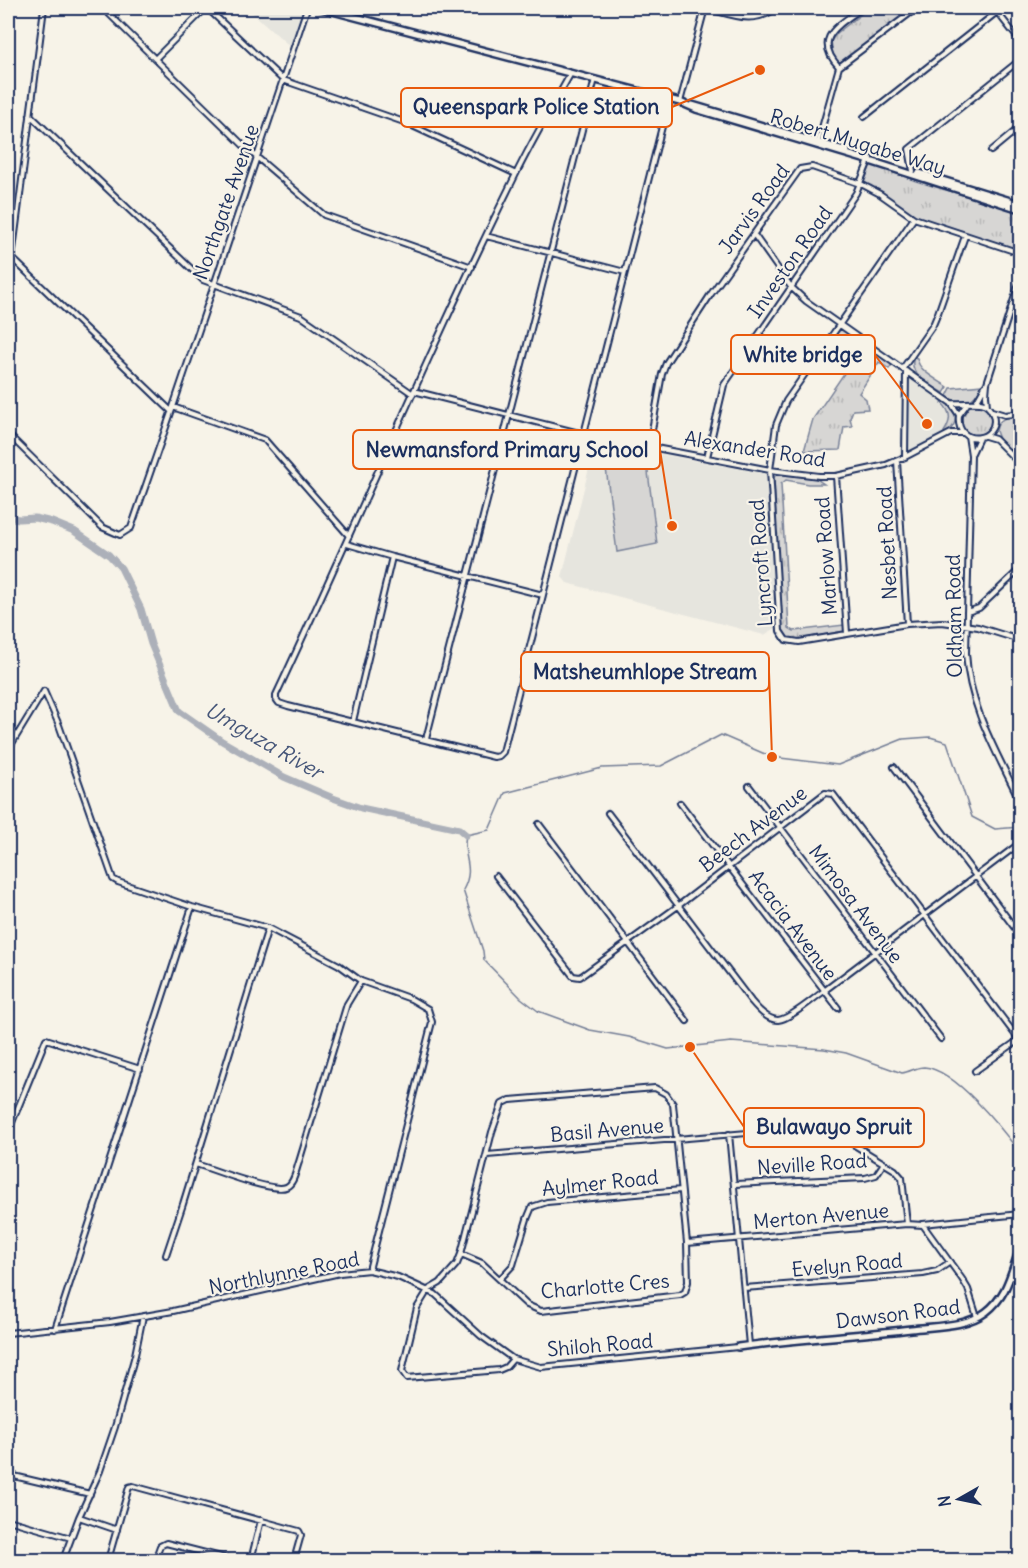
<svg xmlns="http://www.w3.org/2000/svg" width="1028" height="1568" font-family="Delius,sans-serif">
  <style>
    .built { fill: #e6e5de }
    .grass { fill: url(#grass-tufts); stroke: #798299; stroke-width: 1.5 }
    .pitch { fill: #d7d6d4; stroke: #798299; stroke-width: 1.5 }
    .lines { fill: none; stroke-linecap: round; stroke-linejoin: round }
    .stream { stroke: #727c95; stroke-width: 1.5 }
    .river { stroke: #acb0b9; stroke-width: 7 }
    .street-casing { stroke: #1b2f5e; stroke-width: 8 }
    .secondary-casing { stroke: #1b2f5e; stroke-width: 10 }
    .street { stroke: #f7f3e8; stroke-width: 4 }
    .secondary { stroke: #f7f3e8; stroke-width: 5 }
    .labels { text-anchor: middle; stroke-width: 4.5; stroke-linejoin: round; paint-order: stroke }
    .street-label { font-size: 20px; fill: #1b2f5e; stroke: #f7f3e8 }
    .water-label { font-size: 21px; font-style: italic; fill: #465679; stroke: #f7f3e8 }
    .leader { fill: none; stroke: #e8590c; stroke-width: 2 }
    .callout-dot { fill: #e8590c; stroke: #f7f3e8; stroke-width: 2 }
    .callout { fill: #f7f3e8; stroke: #e8590c; stroke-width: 2 }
    .callout-label { font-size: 21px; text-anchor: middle; font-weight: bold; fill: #1b2f5e }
  </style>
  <defs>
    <pattern id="grass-tufts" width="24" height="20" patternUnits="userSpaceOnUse" patternTransform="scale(1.5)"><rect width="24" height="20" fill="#d7d6d4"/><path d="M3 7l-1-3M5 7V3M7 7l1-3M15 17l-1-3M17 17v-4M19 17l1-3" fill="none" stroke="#b8b8b8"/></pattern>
  </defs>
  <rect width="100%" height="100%" fill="#f7f3e8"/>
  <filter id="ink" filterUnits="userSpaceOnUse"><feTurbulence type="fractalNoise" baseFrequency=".0167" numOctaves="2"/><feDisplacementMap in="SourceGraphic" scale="12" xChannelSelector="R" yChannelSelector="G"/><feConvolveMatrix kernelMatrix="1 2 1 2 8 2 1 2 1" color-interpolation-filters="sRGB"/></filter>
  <g filter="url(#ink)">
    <path class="built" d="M247 8H306L293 49Z
      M904 371 951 403 958 415 957 421 950 433 899 458Z
      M600 443 767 474 776 628 764 635 567 583 562 577 594 448Z"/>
    <path class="grass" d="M869 8H913L839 64 833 55 831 41 837 33Z
      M871 164 916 181 1020 212V251L915 217 881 192 864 183Z
      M841 329 893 363 889 369 879 362 859 393 866 399 868 409 853 410 850 418 852 426 844 427 840 450 804 451 813 419 860 350 842 337 836 338 834 336Z
      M914 357 917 358C918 371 938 380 948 387L944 393C931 385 907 375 914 357Z
      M983 385C973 401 966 409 947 396L951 388Z
      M944 400C958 409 960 424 945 434L944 432C951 421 952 413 942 403Z
      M961 420a15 15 0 1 1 30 0a15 15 0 1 1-30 0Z
      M1020 415V459L999 439 996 431C998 417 1008 417 1020 415Z
      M778 473 815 478 824 484H808L786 480 781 484 789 628 794 631 844 625 845 631 793 640C781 636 781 626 780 615L774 477Z"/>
    <path class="pitch" d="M647 464 657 544 617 552 606 468Z"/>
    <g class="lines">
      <path class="stream" d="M1020 827 995 829 972 817 947 742 930 737 903 739 838 765 772 757 721 735 661 766 602 768 505 793 489 830 466 835C461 857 476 866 463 890L483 951 484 960 521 998 538 1011 590 1030 629 1037 668 1049 731 1042 824 1049 846 1053 902 1073C910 1072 916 1067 924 1067 955 1069 1002 1129 1020 1153"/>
      <path class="river" d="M8 517 19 519 35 518 52 522 74 531 109 555 121 568 141 609 151 644 179 711 222 741 284 777 333 798 361 808 459 829 466 835"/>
      <g class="street-casing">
        <path id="street" d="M103 8 245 147 324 215 472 267
          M207 8 283 80 404 122 516 174
          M705 8C731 14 753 26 776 8
          M862 8C838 26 812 38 839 67L917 8
          M994 8 1020 41
          M156 58 206 8
          M680 102 705 8
          M30 115 203 280 301 316 413 394
          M864 117 997 12
          M818 142 839 67
          M991 151 1020 127
          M913 171 909 149 1020 60
          M914 218 786 401 776 425 770 470 780 631 786 640 799 642 907 624 942 622 978 627 1020 640
          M486 236 625 272
          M755 236 791 287 806 301 951 403 959 415
          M12 258 171 411
          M8 289 44 8
          M903 368 933 325 938 313 965 236
          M414 391 583 434 770 470 819 476H836L886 465 905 457 951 433H963
          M976 402 985 386
          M951 403C960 404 978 401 984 404 988 406 991 410 993 415 1001 441 955 449 959 415L967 404
          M987 406 986 395 987 383 1020 280
          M173 407 307 8
          M992 411 1005 415 1020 413
          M8 434 102 527 120 535 131 528 173 407 265 440 349 536
          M968 436 971 455 966 653C969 707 997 753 1020 801
          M985 436 995 439 1020 464
          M649 447 662 374 666 363 711 294 800 169 812 167 861 184 880 194 914 218 1020 253
          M972 453 979 438
          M707 457 724 385 856 193 870 158
          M905 457 906 371
          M897 461 907 624
          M836 476 847 633
          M347 544 392 557
          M543 595 503 752 499 756 494 757 288 706 279 703 276 699V695C357 523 430 347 515 176 532 141 552 107 571 73
          M967 612 979 608 1020 569
          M353 721 392 557 543 595 669 99
          M426 739 595 79
          M8 750 44 691 59 725 113 879 118 882 192 907 268 928 339 965 361 981 411 999 428 1009 432 1022 369 1270
          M894 767 1020 935
          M749 786 941 1039
          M680 803 838 1008
          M608 813 751 1001C757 1008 767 1020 778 1020 790 1019 814 998 824 991L1020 843
          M539 824 687 1021
          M496 876 573 976 580 977 678 906 825 793 833 794 1020 1041
          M975 1071 1020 1039
          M11 1125 46 1039 140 1069
          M729 1134 749 1345
          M487 1155 819 1127 830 1130 895 1170 902 1178 907 1224
          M196 1164C212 1169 273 1193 286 1187 294 1184 296 1170 299 1162L347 1004 361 981
          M735 1184 865 1178 876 1175 884 1163
          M923 1224 1020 1214
          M687 1243 907 1224 923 1225 962 1279 968 1289 977 1317
          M461 1254 482 1263 527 1305 541 1311 680 1295 685 1292 688 1282 687 1243 673 1104 666 1094 655 1088 510 1100 502 1104 492 1132 461 1254 457 1264 440 1283 428 1290 417 1308 402 1371 407 1378 499 1370 506 1367 513 1359 541 1367 738 1347
          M166 1255 183 1204 268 928
          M500 1279 513 1265 527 1219 532 1207 547 1202 681 1190
          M744 1288 923 1274 937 1271 950 1262
          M55 1329 192 907
          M8 1333 110 1322 173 1311 340 1273 369 1270 398 1277 435 1294 481 1336 513 1359
          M8 1490 11 1477 14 1476 90 1494
          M79 1517 117 1530
          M8 1520 71 1538
          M63 1560 79 1517 100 1471 115 1427 135 1355 143 1316
          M108 1560 129 1487 133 1486 299 1531 301 1535 294 1560
          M155 1560 160 1546 166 1543 233 1560
          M251 1560 261 1520"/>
      </g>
      <g class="secondary-casing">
        <path id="secondary" d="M321 8 680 102 696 109 870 161 1020 209
          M692 105 847 151
          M919 173 1020 204
          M738 1347C795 1339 853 1336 911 1329 936 1326 966 1327 986 1312 1008 1295 1011 1272 1020 1249"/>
      </g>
      <use href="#street" class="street"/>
      <use href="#secondary" class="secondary"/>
    </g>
  </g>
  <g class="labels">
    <g class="street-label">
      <text transform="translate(858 142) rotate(17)" y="7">Robert Mugabe Way</text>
      <text transform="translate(226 202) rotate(-71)" y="7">Northgate Avenue</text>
      <text transform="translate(754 209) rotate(-54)" y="7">Jarvis Road</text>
      <text transform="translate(790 262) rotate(-55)" y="7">Investon Road</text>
      <text transform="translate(755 449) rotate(9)" y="7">Alexander Road</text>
      <text transform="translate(887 543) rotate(-93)" y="7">Nesbet Road</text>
      <text transform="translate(826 556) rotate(-94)" y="7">Marlow Road</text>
      <text transform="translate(761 563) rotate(-94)" y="7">Lyncroft Road</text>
      <text transform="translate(954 616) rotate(-91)" y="7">Oldham Road</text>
      <text transform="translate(753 829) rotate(-37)" y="7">Beech Avenue</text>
      <text transform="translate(856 904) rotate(53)" y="7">Mimosa Avenue</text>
      <text transform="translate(793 925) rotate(53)" y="7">Acacia Avenue</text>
      <text transform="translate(607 1130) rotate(-5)" y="7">Basil Avenue</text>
      <text transform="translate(812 1164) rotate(-4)" y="7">Neville Road</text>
      <text transform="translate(600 1183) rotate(-6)" y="7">Aylmer Road</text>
      <text transform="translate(821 1216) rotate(-5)" y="7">Merton Avenue</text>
      <text transform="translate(847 1265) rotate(-5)" y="7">Evelyn Road</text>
      <text transform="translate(284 1273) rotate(-11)" y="7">Northlynne Road</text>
      <text transform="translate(605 1286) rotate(-5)" y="7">Charlotte Cres</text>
      <text transform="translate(898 1314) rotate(-7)" y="7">Dawson Road</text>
      <text transform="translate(600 1345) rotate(-5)" y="7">Shiloh Road</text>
    </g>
    <g class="water-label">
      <text transform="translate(264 741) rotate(30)" y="7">Umguza River</text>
    </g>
  </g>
  <path class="leader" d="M760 70L672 107M927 424L875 355M672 526L660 450M772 757L769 672M690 1047L744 1127"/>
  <g class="callout-dot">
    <circle cx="760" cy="70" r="6"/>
    <circle cx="927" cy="424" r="6"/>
    <circle cx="672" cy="526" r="6"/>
    <circle cx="772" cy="757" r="6"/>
    <circle cx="690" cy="1047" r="6"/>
  </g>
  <g class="callout">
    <rect x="401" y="88" width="271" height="39" rx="6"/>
    <rect x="731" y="335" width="144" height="39" rx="6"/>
    <rect x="353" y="430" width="307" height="39" rx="6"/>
    <rect x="521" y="652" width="248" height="39" rx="6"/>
    <rect x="744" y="1108" width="180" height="39" rx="6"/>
  </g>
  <g class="callout-label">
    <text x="536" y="114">Queenspark Police Station</text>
    <text x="803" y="362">White bridge</text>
    <text x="507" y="457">Newmansford Primary School</text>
    <text x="645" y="679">Matsheumhlope Stream</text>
    <text x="834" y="1134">Bulawayo Spruit</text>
  </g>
  <rect width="1028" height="1568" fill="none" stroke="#f7f3e8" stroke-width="30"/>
  <rect x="15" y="15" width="998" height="1538" fill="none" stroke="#1b2f5e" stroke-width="2" filter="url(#ink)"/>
  <g transform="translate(959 1499) rotate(261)" stroke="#f7f3e8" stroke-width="4.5" paint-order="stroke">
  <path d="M0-4.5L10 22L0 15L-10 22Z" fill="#1b2f5e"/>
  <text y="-9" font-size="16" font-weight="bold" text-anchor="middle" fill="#1b2f5e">N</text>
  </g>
</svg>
